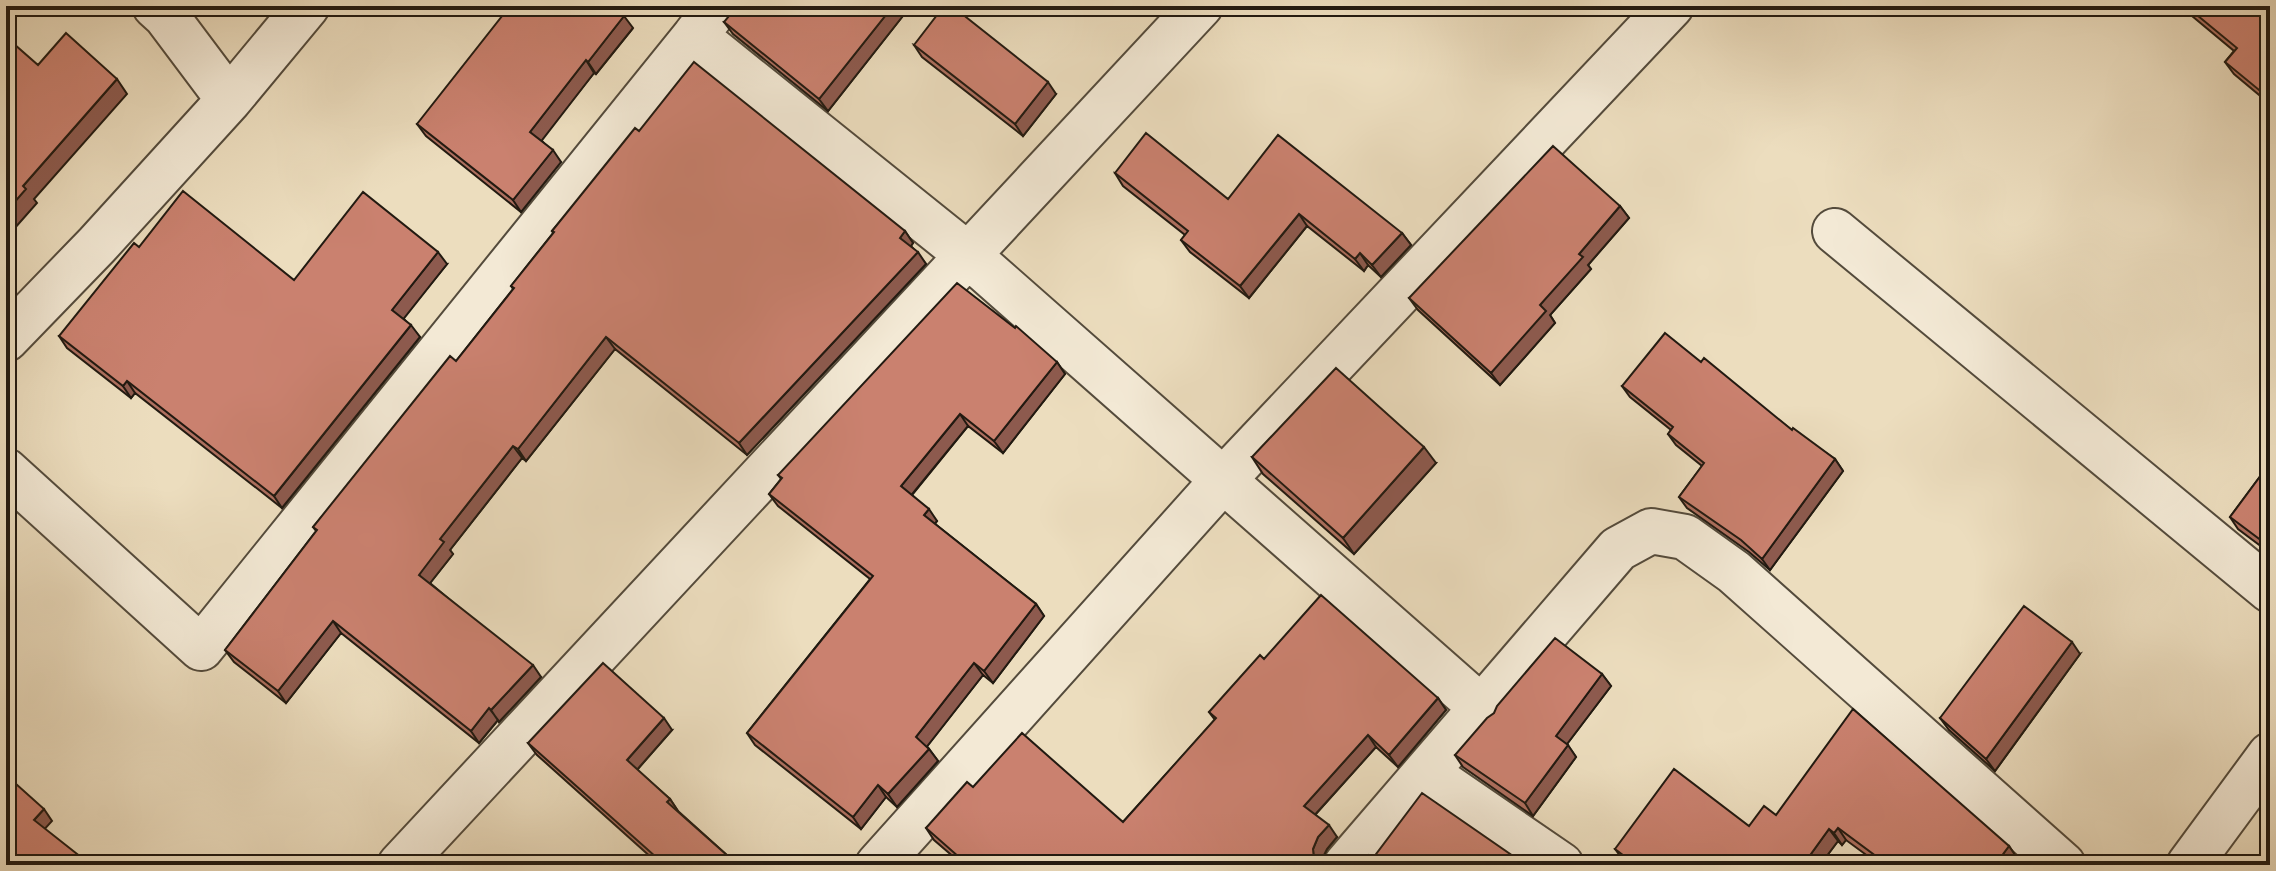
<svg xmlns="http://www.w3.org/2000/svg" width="2276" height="871" font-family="'Libre Bodoni',serif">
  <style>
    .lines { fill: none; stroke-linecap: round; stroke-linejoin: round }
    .street-casing { stroke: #544b3c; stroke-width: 48 }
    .street { stroke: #f3e9d5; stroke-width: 44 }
    .wall { fill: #ae6f5f; stroke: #221a11; stroke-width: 2 }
    .shaded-wall { fill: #8d5a4e; stroke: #221a11; stroke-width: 2 }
    .building { fill: #ca816f; stroke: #221a11; stroke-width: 2 }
  </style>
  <rect width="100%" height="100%" fill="#ecddbe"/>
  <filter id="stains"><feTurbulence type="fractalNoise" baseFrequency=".0025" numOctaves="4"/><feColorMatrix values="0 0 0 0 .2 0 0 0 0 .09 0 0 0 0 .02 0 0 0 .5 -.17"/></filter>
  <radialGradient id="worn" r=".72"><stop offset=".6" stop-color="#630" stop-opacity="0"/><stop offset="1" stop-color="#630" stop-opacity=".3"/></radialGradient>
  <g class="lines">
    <g class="street-casing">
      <path id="street" d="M718 6 695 36 969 256 1483 709
        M229 100 307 6
        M1835 231 2270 590
        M6 339 97 245 229 100 166 16 155 6
        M6 471 201 648 695 36
        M1427 773 1561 865
        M400 865 1200 6
        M878 865 1224 479 1671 6
        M1346 865 1618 549 1651 531 1685 537 1734 572 2063 865
        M2189 865 2270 755"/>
    </g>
    <use href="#street" class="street"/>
  </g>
  <path class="wall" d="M2180 6H2270V104L2234 74 2225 62 2234 51Z
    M906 12 828 111 733 34 724 22Z
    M633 28 596 74 594 73 541 140 561 162 521 212 426 136 417 124Z
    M914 45 1056 94 1023 136 922 57Z
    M639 131 905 231 913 243 911 246 926 264 747 455 615 349 526 461 522 458 450 550 453 554 430 583 541 677 499 722 498 720 479 743 341 633 286 703 234 662 225 650 316 531 313 527 456 361 513 289 511 286 553 233 552 231Z
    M1115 173 1228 199 1402 233 1411 245 1381 277 1368 265 1364 271 1307 226 1249 298 1190 252 1181 240 1185 235 1123 186Z
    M1620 206 1629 218 1588 265 1591 269 1550 315 1555 323 1500 385 1418 310 1409 298Z
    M447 264 403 318 420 337 282 508 135 393 131 398 67 348 59 336 294 280Z
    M1057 362 1065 374 1003 453 968 426 912 495 937 521 935 524 1036 604 1044 616 993 683 983 675 927 746 938 761 897 807 886 797 861 829 755 745 747 733 870 579 778 506 769 494 781 479 778 475Z
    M1701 362 1792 430 1835 459 1843 471 1770 570 1749 552 1687 508 1679 497 1702 466 1676 445 1668 434 1671 430 1630 397 1622 386Z
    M1252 457 1436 463 1354 554 1263 474Z
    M2270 463V553L2238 529 2230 517Z
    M2080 654 1995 771 1949 730 1940 718Z
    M1264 659 1438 698 1446 710 1398 767 1376 747 1315 815 1337 837 1327 849 1321 861 1322 865H963L934 840 926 828 973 787 1123 822 1215 720 1209 712Z
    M1602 674 1611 686 1567 744 1576 757 1533 816 1463 767 1455 755Z
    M672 730 637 770 670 799 678 811 738 865 653 859 537 755 528 743Z
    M1776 815 2009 846 2017 858 2012 865H1880L1846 840 1842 845 1838 841 1820 865H1629L1624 861 1615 849 1749 826Z"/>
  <path class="shaded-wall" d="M893 6H902L906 12 828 111 819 99Z
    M624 16 633 28 596 74 588 62Z
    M586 60 594 73 539 144 530 132Z
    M117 79 127 94 34 199 37 203 6 238V212L23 186Z
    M1048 82 1056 94 1023 136 1015 124Z
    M553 150 561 162 521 212 513 200Z
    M1620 206 1629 218 1588 265 1591 269 1550 315 1555 323 1500 385 1491 373 1540 305 1579 254Z
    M1299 214 1307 226 1249 298 1240 286Z
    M905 231 913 243 908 250 900 238Z
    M1402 233 1411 245 1381 277 1372 265Z
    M438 252 447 264 401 322 392 310Z
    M918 252 926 264 747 455 739 443Z
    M1360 253 1368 265 1364 271 1355 259Z
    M411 325 420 337 282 508 274 496Z
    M606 337 615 349 526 461 518 449Z
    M1057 362 1065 374 1003 453 994 441Z
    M127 381 135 393 131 398 123 386Z
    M960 414 968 426 909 498 901 486Z
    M513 446 522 458 450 550 453 554 427 587 419 575 440 539Z
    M1424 447 1436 463 1354 554 1343 538Z
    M1835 459 1843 471 1770 570 1762 559Z
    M929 509 937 521 932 527 924 515Z
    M1036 604 1044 616 993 683 984 671Z
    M333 621 341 633 286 703 278 691Z
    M2072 642 2080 654 1995 771 1986 759Z
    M974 663 983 675 925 749 916 737Z
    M533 665 541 677 499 722 491 710Z
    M1602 674 1611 686 1564 748 1556 736Z
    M1438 698 1446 710 1398 767 1389 755Z
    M489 708 498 720 479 743 471 731Z
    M664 718 672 730 635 772 627 760Z
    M1368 735 1376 747 1312 818 1304 806Z
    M1568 745 1576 757 1533 816 1525 803Z
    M929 749 938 761 897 807 888 794Z
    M878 785 886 797 861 829 853 817Z
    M670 799 678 811 676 814 667 802Z
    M44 809 52 821 42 832 34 820Z
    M1329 825 1337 837 1327 849 1321 861 1322 865H1317L1314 860 1313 849 1318 837Z
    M1838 828 1846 840 1842 845 1834 833Z
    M1829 829 1838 841 1820 865H1803Z
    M2009 846 2017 858 2012 865H1995Z
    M1268 858 1272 865H1262Z"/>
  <path class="building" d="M510 6H612L624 16 588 62 586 60 530 132 553 150 513 200 417 124Z
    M737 6H893L819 99 724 22Z
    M944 6H952L1048 82 1015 124 914 45Z
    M2186 6H2270V99L2225 62 2237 48Z
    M66 33 117 79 23 186 26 189 6 212V37L38 65Z
    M694 62 905 231 900 238 918 252 739 443 606 337 518 449 513 446 440 539 444 542 419 575 533 665 491 710 489 708 471 731 333 621 278 691 225 650 317 530 313 527 450 356 456 361 514 288 511 286 554 232 552 231 635 128 639 131Z
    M1146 133 1228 199 1278 135 1402 233 1372 265 1360 253 1355 259 1299 214 1240 286 1181 240 1188 231 1115 173Z
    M1553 146 1620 206 1579 254 1583 257 1540 305 1546 311 1491 373 1409 298Z
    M183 191 294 280 363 192 438 252 392 310 411 325 274 496 127 381 123 386 59 336 134 243 139 247Z
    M957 283 1015 328 1016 326 1057 362 994 441 960 414 901 486 929 509 924 515 1036 604 984 671 974 663 916 737 929 749 888 794 878 785 853 817 747 733 873 576 769 494 782 478 778 475Z
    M1665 333 1701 362 1704 358 1792 430 1793 428 1835 459 1762 559 1741 540 1679 497 1704 463 1668 434 1673 427 1622 386Z
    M1336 368 1424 447 1343 538 1252 457Z
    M2270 463V547L2230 517Z
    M1321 595 1438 698 1389 755 1368 735 1304 806 1329 825 1318 837 1313 849 1314 860 1317 865H1277L1268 858 1262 865H968L926 828 967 782 973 787 1022 733 1123 822 1216 718 1209 712 1260 655 1264 659Z
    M2024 606 2072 642 1986 759 1940 718Z
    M1555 638 1602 674 1556 736 1568 745 1525 803 1455 755 1487 718 1494 713 1497 706Z
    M603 663 664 718 627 760 670 799 667 802 738 865H648L656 857 528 743Z
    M1853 709 2009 846 1995 865H1888L1838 828 1834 833 1829 829 1803 865H1636L1615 849 1674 769 1749 826 1764 806 1776 815Z
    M6 775 44 809 34 820 91 865H6Z
    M1422 793 1526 865H1360L1369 855 1373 858Z"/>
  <rect width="2276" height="871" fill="none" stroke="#ecddbe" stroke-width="32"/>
  <rect x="8" y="8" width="2260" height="855" fill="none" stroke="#221a11" stroke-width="4"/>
  <rect x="16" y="16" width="2244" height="839" fill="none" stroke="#221a11" stroke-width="2"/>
  <rect width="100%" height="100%" filter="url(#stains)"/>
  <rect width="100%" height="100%" fill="url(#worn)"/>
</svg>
